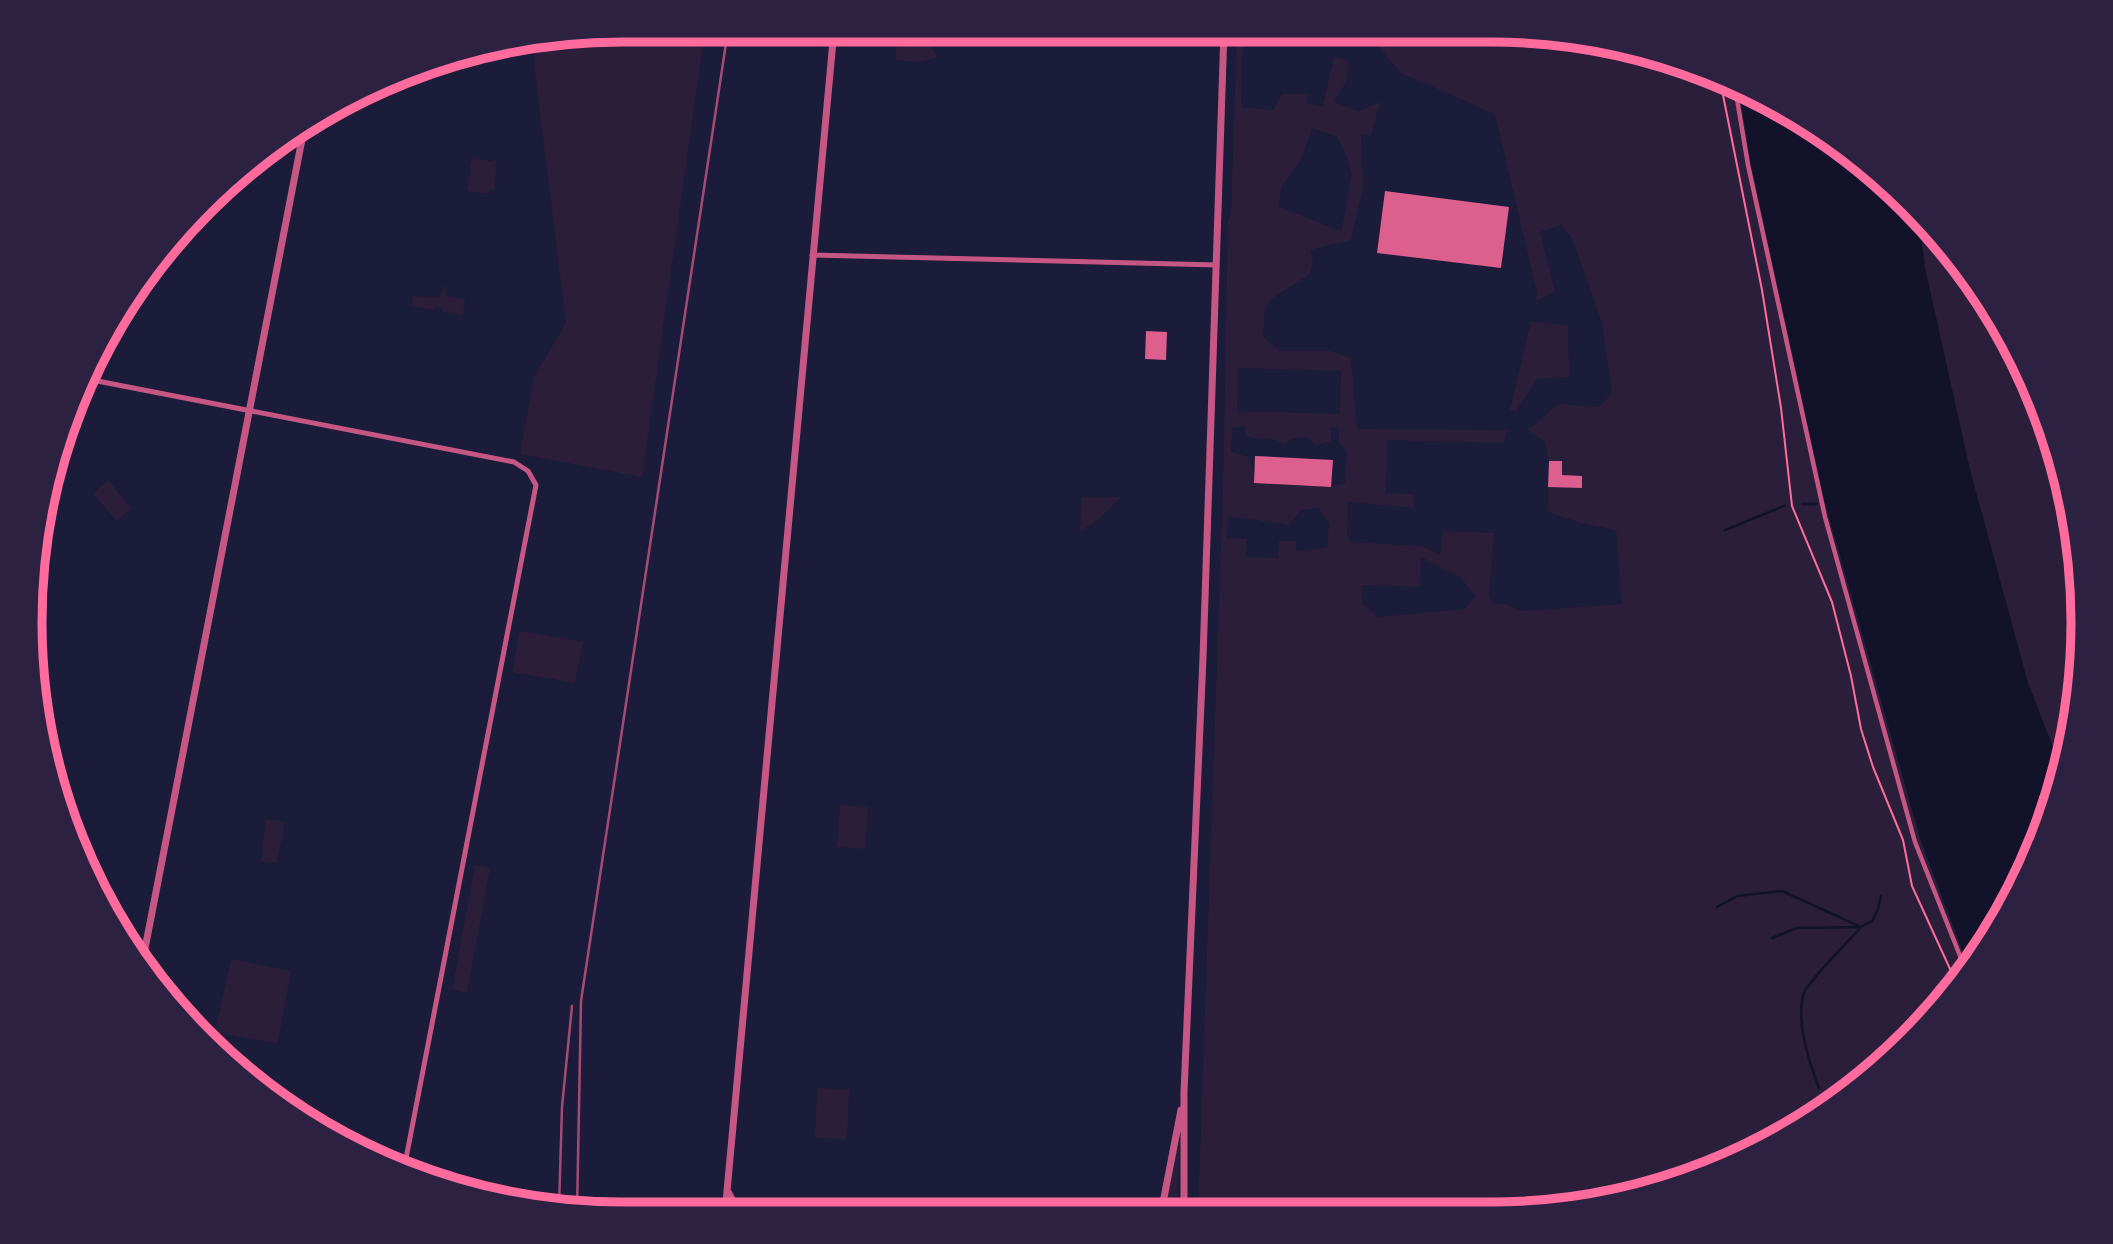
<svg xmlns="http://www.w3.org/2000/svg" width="2113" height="1244" font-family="Raleway,sans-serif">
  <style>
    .green { fill: #2a1e3b; fill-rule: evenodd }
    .water { fill: #12122b }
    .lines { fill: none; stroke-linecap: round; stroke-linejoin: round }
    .stream { stroke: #12122b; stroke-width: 2.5 }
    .building { fill: #dd5f8e }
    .path { stroke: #ff6b9d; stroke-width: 2 }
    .pedestrian { stroke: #c65784; stroke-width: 4.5 }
    .minor { stroke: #c65784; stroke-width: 5 }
    .tertiary { stroke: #c65784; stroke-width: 7 }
    .rail { stroke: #a44b75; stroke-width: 2.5 }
    .rim { fill: none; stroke: #ff6b9d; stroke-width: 9 }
  </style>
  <rect width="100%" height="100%" fill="#1b1b3a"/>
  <path class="green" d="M622 30H705L642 477 520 454 534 377 566 323 534 64 535 44Z
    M1237 31H1243L1241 107 1273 110 1282 94H1308L1306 103 1323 106 1334 57 1348 60 1346 82 1334 102 1358 111 1380 102 1371 136 1361 135 1363 187 1351 240 1310 250 1313 261 1310 274 1271 299 1265 308 1263 337 1280 351H1330L1351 358 1357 429 1508 430 1503 443 1387 440 1386 493 1413 494 1414 508 1348 502 1347 535 1350 542 1421 546 1440 554 1443 531 1494 533 1489 596 1493 604H1505L1523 611 1622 604 1616 530 1585 524 1548 512 1549 461 1545 442 1528 430 1558 404 1599 407 1612 393 1602 323 1572 238 1561 225 1540 232 1555 292 1536 301 1537 293 1495 114 1401 73 1372 40 1360 31H1530L1682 61 1739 90 1751 164 1825 503 1921 841 1969 968 1882 1067 1787 1135 1681 1183 1530 1213H1198L1223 489 1228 220 1231 214ZM1312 128 1337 137 1346 154 1352 176 1341 232 1279 206 1281 187 1301 160ZM1238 368 1341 371 1340 414 1237 411ZM1245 426V435C1259 442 1269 435 1285 444L1291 439 1305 437 1317 445 1331 441V430L1329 427 1339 429V442L1347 452 1345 483 1331 487 1254 483V473L1249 457 1231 452 1232 428ZM1318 508 1329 524 1327 547 1296 552V541H1279L1278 558 1246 557 1247 539 1226 538 1229 516 1288 525 1302 510ZM1421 557 1460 577 1476 596 1465 609 1379 617 1362 603 1363 585 1420 587Z
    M898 34 922 36 938 57 919 62 895 60Z
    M472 158 490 161 496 159 495 191 490 189 489 194 467 191Z
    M1918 213 1984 293 2038 396 2072 507 2083 622 2072 738 2062 771 2028 683 1970 470 1925 268Z
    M444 287H447L446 296 465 299 463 315 443 312V309L435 307V310L412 306 413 296 439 297Z
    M1531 321 1568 326 1569 377 1537 379 1516 411 1510 410Z
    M108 480 131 508 117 521 93 494Z
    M1081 497H1121L1100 518 1080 532Z
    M520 631 583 642 575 683 512 672Z
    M840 805 868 807 865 849 837 847Z
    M266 819 285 822 277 863 261 862Z
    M475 865 490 868 467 993 452 990Z
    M231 959 291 971 278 1043 204 1031 198 1025 216 1028Z
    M817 1088 849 1089 847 1139 815 1138Z
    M1180 1134 1177 1211 1167 1213V1201L1178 1135Z"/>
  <path class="water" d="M1739 90 1820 130 1910 203 1918 213 1925 268 1970 470 2028 683 2062 771 2038 849 1983 951 1969 968 1921 841 1825 503 1751 164Z"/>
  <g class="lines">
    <path class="stream" d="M1802 504H1816
      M1725 530 1784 506
      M1717 907 1737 896 1782 891 1861 927C1851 939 1807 982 1804 993 1795 1020 1809 1062 1819 1088
      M1772 938 1797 928 1861 927 1872 921 1878 909 1881 896"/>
  </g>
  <path class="building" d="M1385 191 1509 207 1501 268 1377 253Z
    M1146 331 1167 332 1166 360 1145 359Z
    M1255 456 1333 460 1331 487 1254 483Z
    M1549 461H1562V475L1582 476V488L1548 487Z"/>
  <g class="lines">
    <path class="path" d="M1720 80 1762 290 1781 408 1792 506 1832 602 1851 676 1861 729 1873 767 1903 840 1912 886 1956 982
      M1739 1149 1750 1152
      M1740 1150 1742 1155"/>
    <path class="pedestrian" d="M1735 87 1748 165 1825 517 1915 842 1966 971"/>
    <path class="minor" d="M812 255 1217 265
      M87 379 514 462 528 471 536 485 404 1169"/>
    <path class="tertiary" d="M142 964 304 129
      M727 1190 733 1201 744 1205 956 1213
      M725 1213 834 30
      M1161 1213 1181 1110
      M1184 1213V1092L1203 658 1224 31"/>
    <path class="rail" d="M559 1208 562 1107 572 1006
      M577 1212 581 1001 728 30"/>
  </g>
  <path d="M0 0H2113V1244H0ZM622 42H1491A580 580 0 0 1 2071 622V622A580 580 0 0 1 1491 1202H622A580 580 0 0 1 42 622V622A580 580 0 0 1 622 42Z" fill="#2d2142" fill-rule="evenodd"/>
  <path class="rim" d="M622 42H1491A580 580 0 0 1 2071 622V622A580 580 0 0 1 1491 1202H622A580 580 0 0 1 42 622V622A580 580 0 0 1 622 42Z"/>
</svg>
